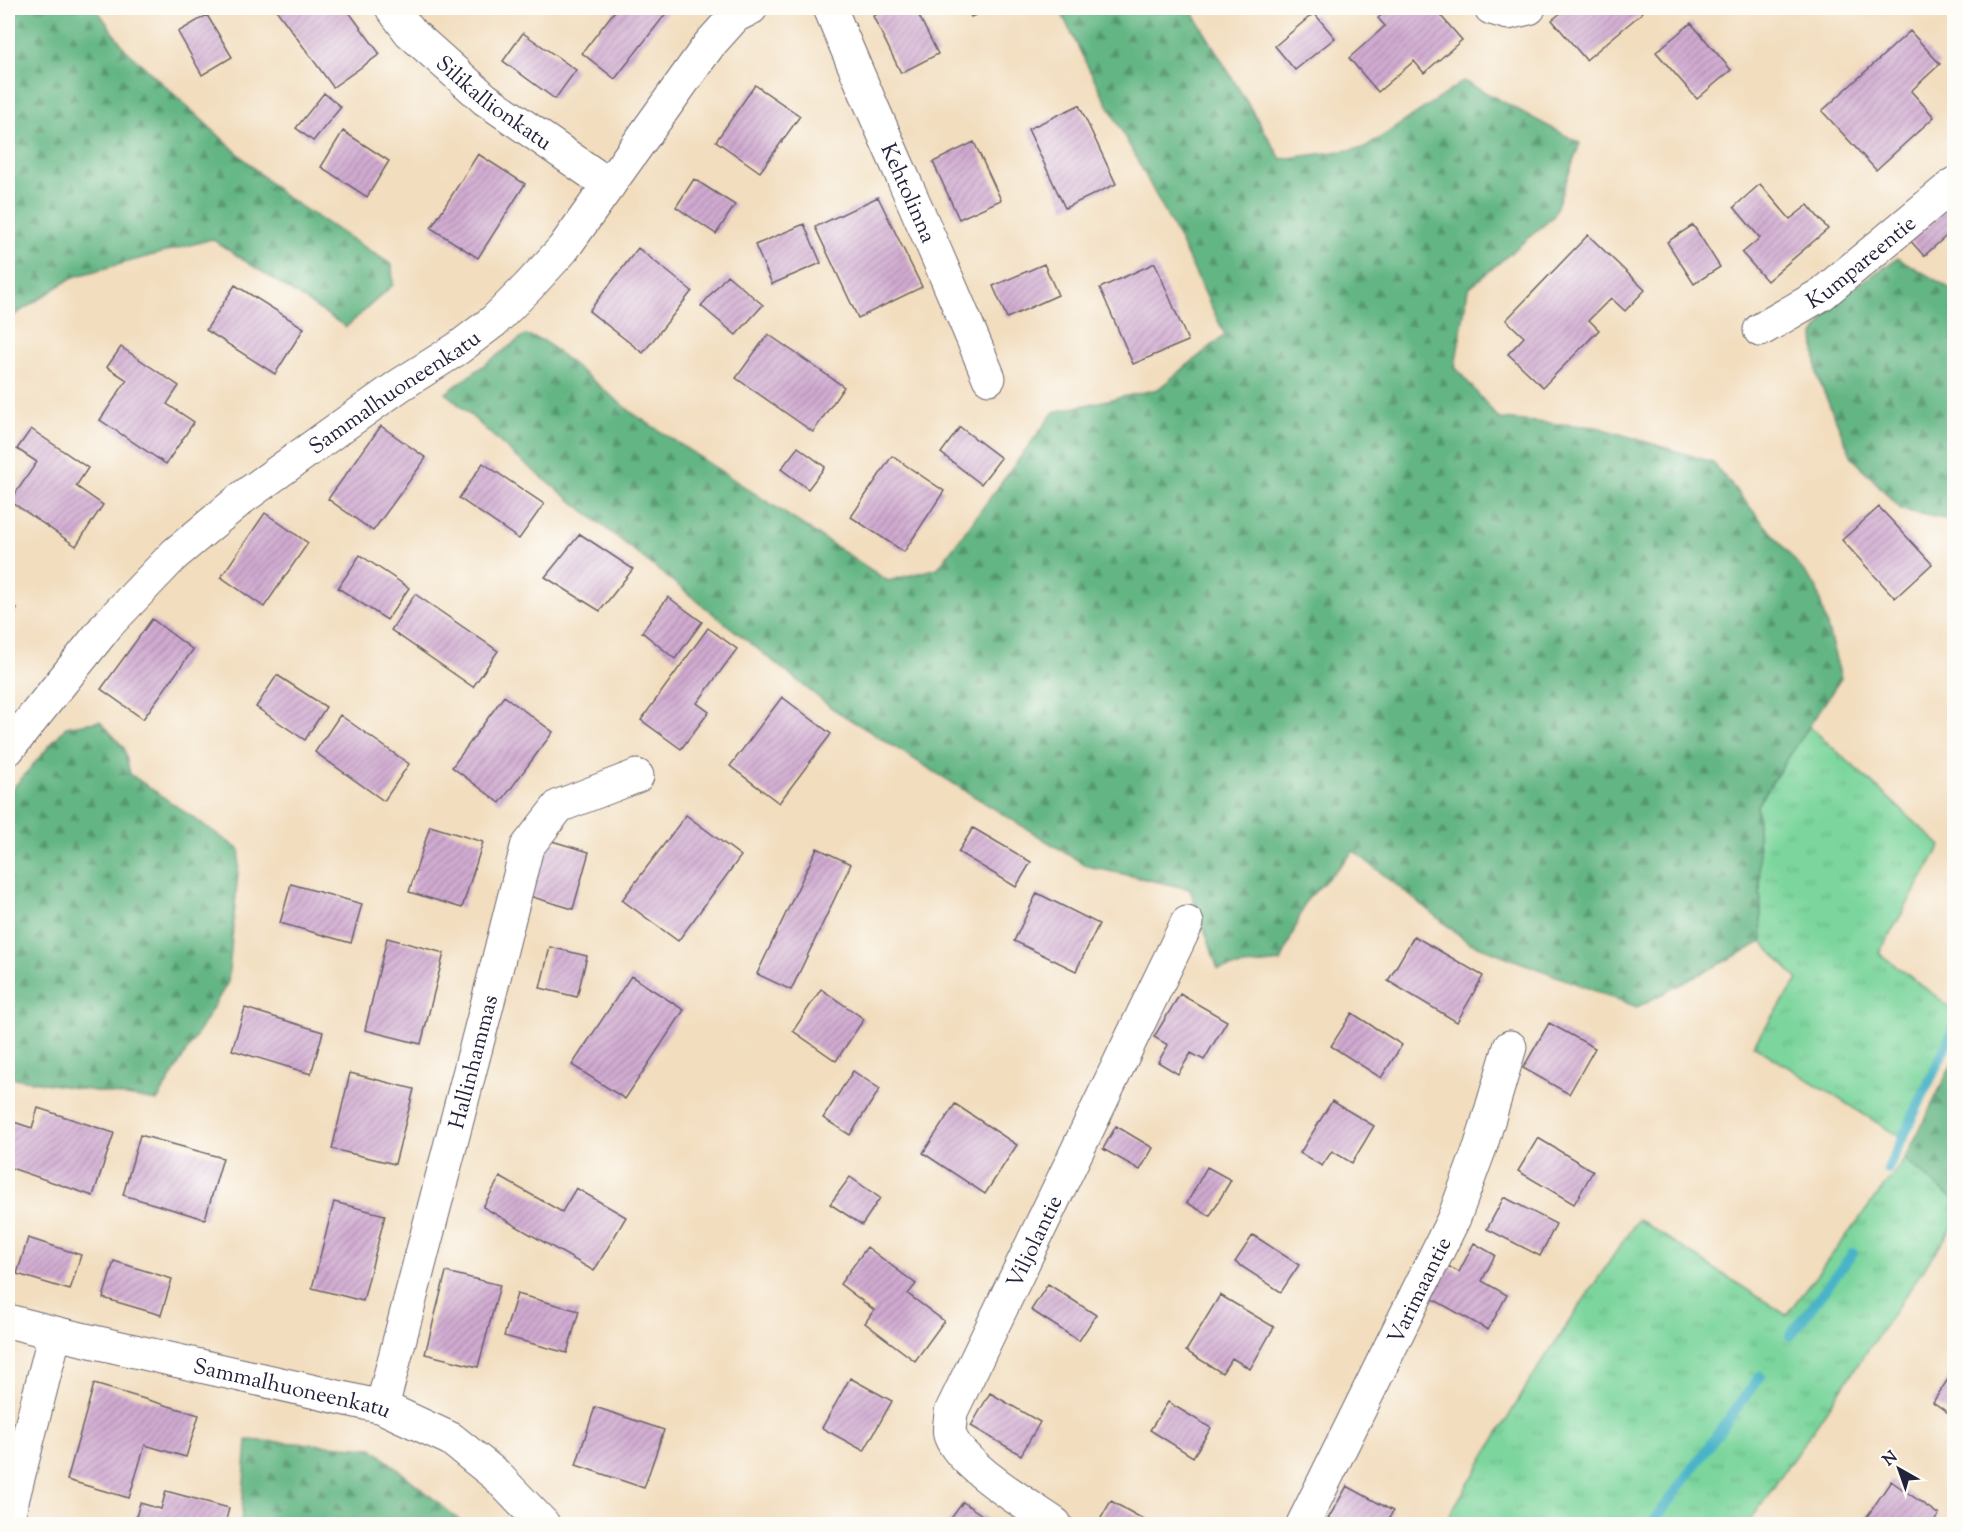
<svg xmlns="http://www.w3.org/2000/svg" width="1962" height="1532" font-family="'Sorts Mill Goudy',serif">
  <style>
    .grass { fill: url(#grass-tufts); stroke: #4e7c6c; stroke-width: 1.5 }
    .forest { fill: url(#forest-firs); stroke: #436c60; stroke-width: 1.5 }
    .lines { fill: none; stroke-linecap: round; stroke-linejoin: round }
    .stream { stroke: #4ab4c8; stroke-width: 10 }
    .building { fill: url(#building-hatch) }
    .minor-casing { stroke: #6b6369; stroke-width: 35 }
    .minor { stroke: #fff; stroke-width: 33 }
    .labels { text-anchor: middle; stroke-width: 4.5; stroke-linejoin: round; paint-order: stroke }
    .street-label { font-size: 22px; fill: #22223b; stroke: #fdfcf7 }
  </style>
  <defs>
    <pattern id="grass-tufts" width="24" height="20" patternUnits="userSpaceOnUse" patternTransform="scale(1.5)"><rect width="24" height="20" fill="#7bd59c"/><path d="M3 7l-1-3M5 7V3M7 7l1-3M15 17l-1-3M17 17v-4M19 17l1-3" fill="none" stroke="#6ab787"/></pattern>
    <pattern id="forest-firs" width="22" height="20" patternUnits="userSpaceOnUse" patternTransform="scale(1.5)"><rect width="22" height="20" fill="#64b684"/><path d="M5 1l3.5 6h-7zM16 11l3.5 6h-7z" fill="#52946d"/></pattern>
    <pattern id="building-hatch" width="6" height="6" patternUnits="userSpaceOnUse" patternTransform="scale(1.5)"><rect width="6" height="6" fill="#d1abd1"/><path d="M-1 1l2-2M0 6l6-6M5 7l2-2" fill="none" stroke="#a98bab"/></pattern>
  </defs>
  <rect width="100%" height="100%" fill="#fdfcf7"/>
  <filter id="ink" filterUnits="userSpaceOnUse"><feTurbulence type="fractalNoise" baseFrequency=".0167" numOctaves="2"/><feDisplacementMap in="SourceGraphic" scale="12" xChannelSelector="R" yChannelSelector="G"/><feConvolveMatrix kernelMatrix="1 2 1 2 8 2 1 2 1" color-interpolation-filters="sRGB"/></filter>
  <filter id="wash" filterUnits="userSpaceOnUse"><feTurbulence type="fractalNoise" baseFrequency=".008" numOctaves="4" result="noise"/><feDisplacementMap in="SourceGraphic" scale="24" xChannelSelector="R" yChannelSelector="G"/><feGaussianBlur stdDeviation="1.35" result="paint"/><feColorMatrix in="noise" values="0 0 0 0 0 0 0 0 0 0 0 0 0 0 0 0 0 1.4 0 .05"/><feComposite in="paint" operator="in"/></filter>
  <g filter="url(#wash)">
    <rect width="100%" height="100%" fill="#f2ddbe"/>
    <path class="grass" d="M1809 726 1941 846 1879 953 1954 1010V1029L1903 1139 1753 1045 1798 980 1762 942 1757 805Z
      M1905 1159 1954 1200V1225L1748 1524H1444L1538 1368 1638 1219 1786 1315Z"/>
    <path class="forest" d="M8 8H96L125 49 284 196 392 265 393 285 346 327 212 239 73 277 8 319Z
      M1059 8H1190L1281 159 1365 148 1464 81 1580 143 1553 217 1468 289 1455 367 1499 419 1597 427 1712 462 1816 586 1841 678 1757 805 1762 942 1637 1007 1468 942 1354 851 1306 901 1281 962 1218 969 1190 889 1087 866 833 709 514 455 446 393 525 335 544 341 635 415 888 581 938 568 1054 412 1158 389 1225 335 1178 237 1089 69Z
      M1898 258 1954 291V521L1902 510 1852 457 1817 376 1814 335 1837 299Z
      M100 721 124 748 130 774 240 850 228 982 157 1101 8 1077V797L13 788 66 727Z
      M1954 1064V1200L1905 1159 1951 1066Z
      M247 1440 372 1448 464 1524H241Z"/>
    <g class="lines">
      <path class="stream" d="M1888 1169 1954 1029
        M1790 1336 1853 1253
        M1652 1524 1760 1376"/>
    </g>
    <g id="blocks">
      <path class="building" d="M281 8H346L380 54 333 87 277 11Z
        M617 8H664L668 11 615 79 582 53Z
        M890 8H915L938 54 901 73 873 16Z
        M966 8H991L971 17Z
        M1390 8H1434L1462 40 1424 73 1414 61 1378 92 1349 58 1385 26 1378 18Z
        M1567 8H1638L1642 13 1586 60 1552 20Z
        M1314 13 1335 38 1295 70 1275 46Z
        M207 15 232 57 202 75 178 32Z
        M1691 23 1731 70 1697 99 1656 52Z
        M1910 31 1940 64 1911 91 1934 117 1876 170 1822 111Z
        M523 33 576 70 555 99 503 61Z
        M755 85 800 116 760 172 716 141Z
        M324 93 341 107 313 141 296 128Z
        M1079 105 1116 184 1065 208 1028 129Z
        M343 131 389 161 367 197 321 167Z
        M974 142 1001 200 959 219 933 162Z
        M478 154 525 184 478 258 431 228Z
        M694 179 735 205 716 234 676 207Z
        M1760 184 1790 219 1808 205 1828 229 1767 281 1742 253 1760 238 1734 207Z
        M878 197 922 287 858 318 815 227Z
        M1954 197V229L1924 256 1908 238Z
        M804 224 821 263 772 284 755 245Z
        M1693 225 1720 267 1694 284 1667 242Z
        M1588 235 1645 290 1625 311 1611 298 1589 320 1599 330 1543 387 1508 354 1524 337 1506 320Z
        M638 248 692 291 643 353 589 311Z
        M1155 263 1188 341 1133 364 1100 288Z
        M1044 264 1058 295 1007 318 993 286Z
        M727 275 763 305 736 335 701 306Z
        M235 285 304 328 275 374 206 330Z
        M768 334 844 387 813 432 736 378Z
        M121 347 179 386 167 404 194 422 166 464 100 420 127 380 107 367Z
        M381 426 426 458 373 531 328 499Z
        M960 427 1001 458 981 484 941 453Z
        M31 429 88 468 76 486 103 505 76 546 10 501 37 462 17 449Z
        M798 447 825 467 808 489 781 469Z
        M892 456 944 491 904 552 851 517Z
        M483 463 544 504 519 539 459 498Z
        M1879 507 1932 564 1895 598 1842 540Z
        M265 513 308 543 264 607 221 577Z
        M580 534 633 569 600 611 545 577Z
        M360 555 409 588 387 620 338 588Z
        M415 594 498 651 473 687 391 630Z
        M668 597 702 622 675 659 642 632Z
        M8 602 17 609 8 623Z
        M152 619 193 650 143 719 101 689Z
        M708 628 737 649 697 703 709 712 681 749 641 720Z
        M277 675 326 707 305 740 256 707Z
        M504 696 553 732 500 803 452 767Z
        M782 697 831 734 779 803 730 766Z
        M340 715 409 764 384 801 315 752Z
        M686 815 741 856 678 941 622 900Z
        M430 826 483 842 462 908 409 892Z
        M973 828 1031 862 1016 887 958 852Z
        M545 839 589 852 573 909 529 896Z
        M817 848 851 864 791 990 757 974Z
        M291 884 362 904 351 943 280 923Z
        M1037 893 1099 924 1076 971 1014 941Z
        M1414 936 1483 976 1457 1022 1388 981Z
        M387 938 444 953 421 1044 365 1030Z
        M550 947 587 956 577 997 540 988Z
        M631 976 684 1010 625 1099 572 1065Z
        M821 989 864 1019 836 1061 793 1031Z
        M1180 994 1227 1021 1204 1060 1191 1053 1178 1074 1158 1062 1168 1045 1154 1037Z
        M245 1008 323 1032 311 1074 232 1050Z
        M1352 1013 1402 1045 1381 1078 1331 1046Z
        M1549 1023 1595 1048 1569 1094 1523 1068Z
        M853 1071 880 1089 850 1135 823 1118Z
        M350 1073 414 1089 395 1164 332 1149Z
        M1332 1101 1374 1126 1352 1163 1332 1151 1322 1166 1300 1153Z
        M955 1104 1017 1145 985 1194 923 1153Z
        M38 1108 114 1133 93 1196 8 1167V1120L32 1128Z
        M1116 1126 1153 1148 1140 1170 1103 1149Z
        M140 1135 223 1158 205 1219 123 1195Z
        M1538 1138 1593 1171 1574 1204 1518 1171Z
        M1207 1167 1231 1180 1210 1216 1187 1203Z
        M500 1177 562 1212 576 1188 626 1217 594 1271 483 1207Z
        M850 1177 880 1198 862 1225 830 1204Z
        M1504 1197 1556 1224 1540 1256 1487 1229Z
        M334 1202 385 1215 363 1301 312 1288Z
        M1253 1235 1299 1265 1281 1292 1235 1262Z
        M28 1238 81 1255 70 1290 17 1274Z
        M1474 1243 1495 1255 1482 1281 1507 1295 1488 1330 1429 1297 1446 1265 1459 1272Z
        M867 1247 916 1284 908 1294 944 1321 915 1361 865 1323 874 1310 840 1284Z
        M114 1261 172 1279 161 1315 103 1298Z
        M446 1272 500 1285 478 1367 425 1354Z
        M1048 1284 1096 1315 1079 1341 1031 1310Z
        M517 1294 579 1311 567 1353 504 1336Z
        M1220 1295 1274 1327 1250 1369 1232 1358 1222 1373 1186 1351Z
        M1954 1370V1417L1933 1402Z
        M850 1378 892 1401 864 1451 822 1428Z
        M94 1384 199 1415 186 1457 145 1445 129 1498 67 1480Z
        M990 1393 1040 1422 1021 1455 971 1426Z
        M1168 1402 1211 1428 1193 1457 1150 1430Z
        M595 1407 664 1430 644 1488 576 1465Z
        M1891 1481 1939 1515 1932 1524H1869L1864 1521Z
        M1347 1486 1393 1511 1386 1524H1325Z
        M166 1491 229 1508 225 1524H134L140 1503 161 1509Z
        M1111 1501 1152 1524 1098 1523Z
        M963 1502 995 1524H947Z"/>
    </g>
  </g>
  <g filter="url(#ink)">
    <use href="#blocks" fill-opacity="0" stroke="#6b6369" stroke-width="1.5"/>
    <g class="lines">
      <g class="minor-casing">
        <g id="minor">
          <path id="s1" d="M392 8 410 32 485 99 609 185"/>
          <path id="s2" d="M830 8C881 132 938 253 989 378"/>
          <path d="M1491 8 1508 13 1529 8"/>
          <path id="s3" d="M1760 330 1822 294 1954 184"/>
          <path id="s4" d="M8 749 109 623 175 554 242 498 335 431 400 385 457 349 494 321 527 288 563 249 709 45 735 16 751 8"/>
          <path id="s5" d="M8 1321 55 1333 382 1407 451 1439 496 1475 543 1524"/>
          <path id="s6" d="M382 1407 487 1005 527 847 559 806 637 776"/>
          <path d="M8 1517 55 1333"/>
          <path id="s7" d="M1055 1524C1029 1506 959 1464 950 1435 948 1429 951 1419 951 1412L1187 923"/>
          <path id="s8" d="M1303 1524 1454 1218 1481 1145 1510 1047"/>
        </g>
      </g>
      <use href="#minor" class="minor"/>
    </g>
  </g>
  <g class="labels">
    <g class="street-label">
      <text dy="8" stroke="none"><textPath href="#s1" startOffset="140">Silikallionkatu</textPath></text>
      <text dy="8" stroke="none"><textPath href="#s2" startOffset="201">Kehtolinna</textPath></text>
      <text dy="8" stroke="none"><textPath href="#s3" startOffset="122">Kumpareentie</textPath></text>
      <text dy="8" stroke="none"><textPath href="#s4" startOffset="530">Sammalhuoneenkatu</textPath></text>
      <text dy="8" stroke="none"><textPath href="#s6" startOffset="357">Hallinhammas</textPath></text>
      <text dy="8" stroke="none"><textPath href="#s7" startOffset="352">Viljolantie</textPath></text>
      <text dy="8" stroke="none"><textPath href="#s8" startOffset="261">Varimaantie</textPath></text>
      <text dy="8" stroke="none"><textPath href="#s5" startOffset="292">Sammalhuoneenkatu</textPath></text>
    </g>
  </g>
  <rect width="1962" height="1532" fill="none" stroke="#fdfcf7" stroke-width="30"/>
  <g transform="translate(1899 1469) rotate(320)" stroke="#fdfcf7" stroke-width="4.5" paint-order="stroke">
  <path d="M0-4.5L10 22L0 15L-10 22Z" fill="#22223b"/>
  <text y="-9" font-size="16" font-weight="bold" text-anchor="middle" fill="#22223b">N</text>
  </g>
</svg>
